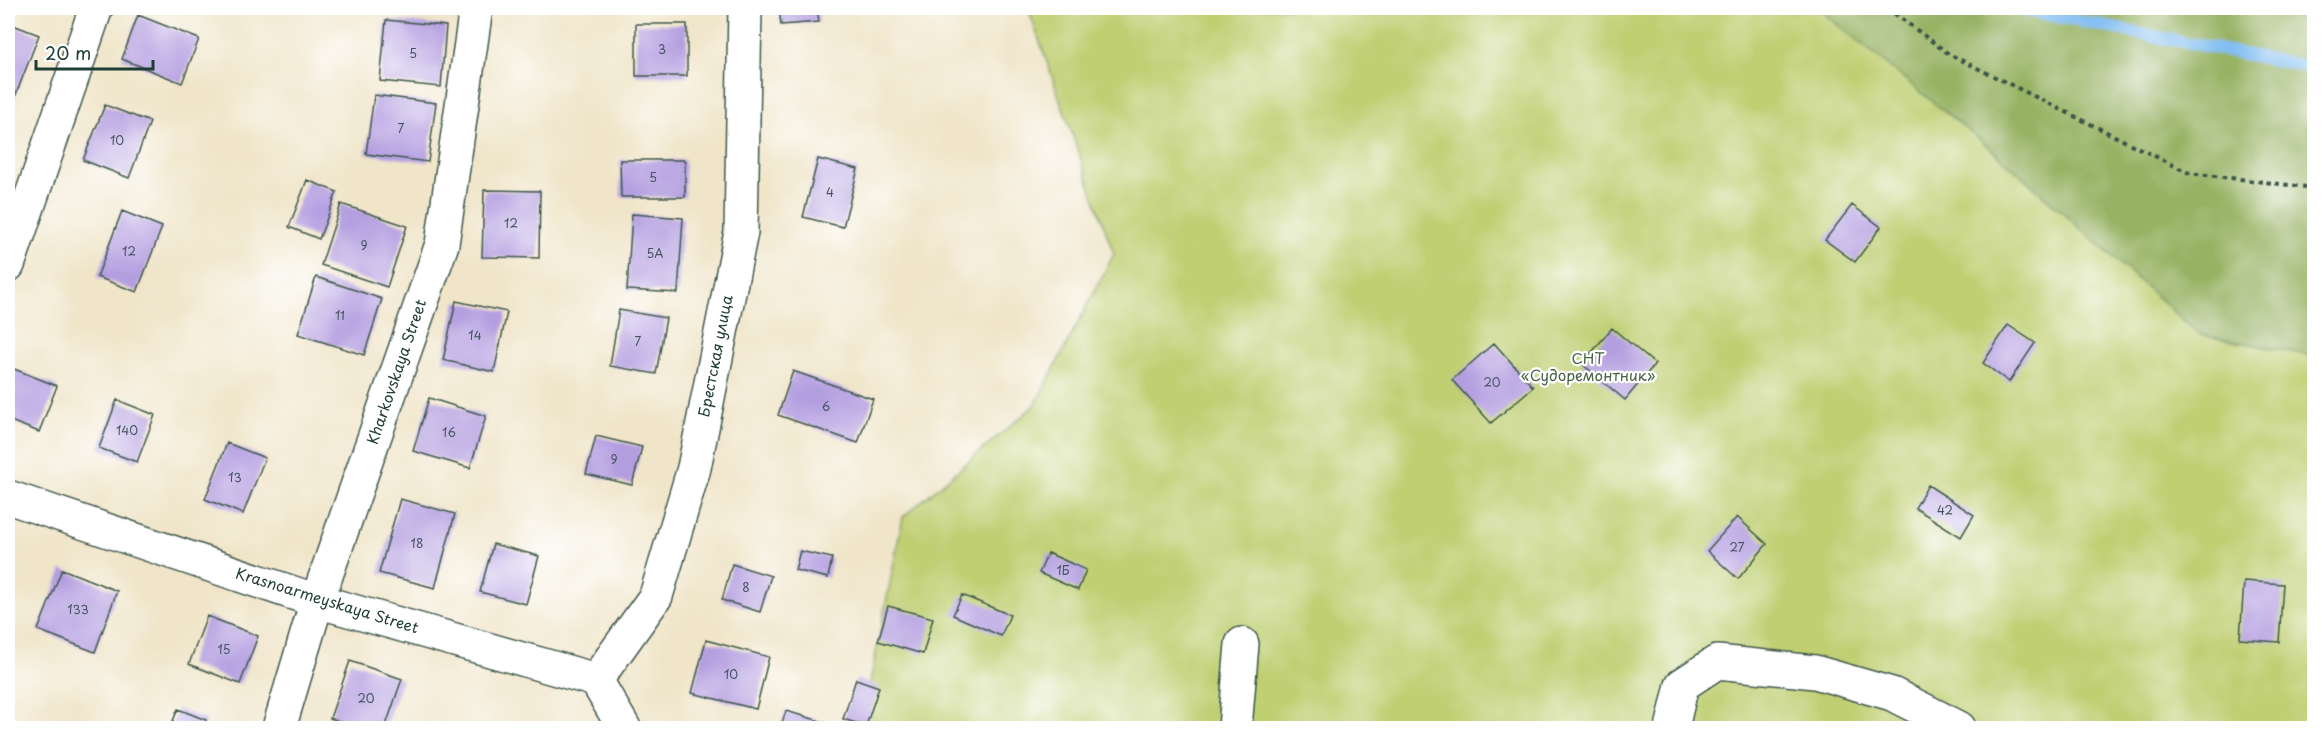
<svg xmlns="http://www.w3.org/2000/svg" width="2322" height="736" font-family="'Playpen Sans',sans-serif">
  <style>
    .green { fill: #bfcf72; stroke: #6f8653; stroke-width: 1.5 }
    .forest { fill: #97b264; stroke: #5b784c; stroke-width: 1.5 }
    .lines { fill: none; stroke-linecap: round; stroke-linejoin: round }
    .stream { stroke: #7ebbf1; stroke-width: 12 }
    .building { fill: #b39ee0 }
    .street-casing { stroke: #3e564a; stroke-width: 36 }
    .path { stroke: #3e564a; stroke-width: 4; stroke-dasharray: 4.5 4.5; stroke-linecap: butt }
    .street { stroke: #fff; stroke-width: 33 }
    .labels { text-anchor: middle; stroke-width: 4.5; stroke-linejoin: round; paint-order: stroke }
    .number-label { font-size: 12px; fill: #44555f }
    .street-label { font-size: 15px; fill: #1f3d34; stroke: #fff }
    .park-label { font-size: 15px; fill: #476244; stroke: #fff }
  </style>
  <rect width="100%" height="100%" fill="#fff"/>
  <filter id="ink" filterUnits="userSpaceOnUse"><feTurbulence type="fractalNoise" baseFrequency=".0167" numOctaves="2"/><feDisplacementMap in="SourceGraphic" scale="12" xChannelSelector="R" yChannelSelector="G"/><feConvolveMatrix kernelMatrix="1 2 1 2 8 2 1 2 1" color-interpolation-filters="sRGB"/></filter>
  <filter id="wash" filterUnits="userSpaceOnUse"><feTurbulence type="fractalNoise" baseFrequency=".008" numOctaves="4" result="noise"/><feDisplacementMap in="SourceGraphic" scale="24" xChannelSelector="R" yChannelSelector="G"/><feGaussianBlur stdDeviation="1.35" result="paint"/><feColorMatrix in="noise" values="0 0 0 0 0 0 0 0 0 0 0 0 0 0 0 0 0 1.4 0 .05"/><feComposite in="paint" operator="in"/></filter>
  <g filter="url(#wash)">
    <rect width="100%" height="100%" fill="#f0e5c9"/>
    <path class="green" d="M1028 8H1817L1996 153 2200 335 2314 356V728H861L903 517 1035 405 1114 254Z"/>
    <path class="forest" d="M1817 8H2314V356L2200 335 1996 153Z"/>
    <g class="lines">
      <path class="stream" d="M2025 8 2027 11 2314 68"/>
    </g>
    <g id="blocks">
      <path class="building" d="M779 8H817L819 22 781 25Z
        M138 15 199 39 182 83 122 59Z
        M386 20 446 26 441 87 380 81Z
        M8 23 39 35 13 102 8 100Z
        M636 24H687V76H636Z
        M374 95 436 103 428 162 366 154Z
        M105 105 150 122 129 178 83 160Z
        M818 159 858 169 843 227 803 217Z
        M620 160H685V197H621Z
        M307 180 337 192 319 239 289 227Z
        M484 190 540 191 539 258 482 257Z
        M341 204 407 226 387 287 321 265Z
        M1852 205 1881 227 1855 262 1825 240Z
        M122 211 162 227 137 292 97 277Z
        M632 214 683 218 678 293 627 290Z
        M316 277 382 299 364 355 298 334Z
        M456 301 507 312 494 372 443 360Z
        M619 310 666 318 656 374 610 366Z
        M2008 325 2035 343 2009 382 1983 363Z
        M1612 328 1655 364 1625 400 1582 364Z
        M1494 343 1533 387 1491 423 1452 380Z
        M9 367 57 386 39 432 8 420Z
        M793 371 873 399 858 443 778 415Z
        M429 398 486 416 470 468 413 451Z
        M117 400 155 415 137 462 99 448Z
        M596 436 642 447 632 485 586 474Z
        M227 443 265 458 243 514 205 499Z
        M1928 485 1974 515 1961 537 1915 508Z
        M400 499 455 514 435 588 379 573Z
        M1737 517 1767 544 1738 579 1707 551Z
        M493 544 539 556 526 604 480 592Z
        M800 551 832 558 828 578 795 570Z
        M1048 553 1086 570 1078 590 1039 573Z
        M732 564 771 576 760 612 722 600Z
        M62 569 117 591 95 652 38 630Z
        M2244 581 2283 584 2279 642 2240 639Z
        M962 595 1010 615 1001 636 953 615Z
        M888 606 933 618 923 654 878 641Z
        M207 616 258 636 240 684 189 664Z
        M706 640 769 657 756 709 692 693Z
        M350 661 402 679 385 728H358L330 718Z
        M856 679 879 687 866 726 843 719Z
        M178 709 206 720 203 728H170Z
        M786 711 827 723 825 728H780Z"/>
    </g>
  </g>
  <g filter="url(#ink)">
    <use href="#blocks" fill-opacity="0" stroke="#3e564a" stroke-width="1.5"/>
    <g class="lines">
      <g class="street-casing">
        <path id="street" d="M8 265 96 8
          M8 497 317 601 596 680 624 728
          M596 680 656 596 694 468 741 232 745 8
          M279 728 317 601 442 244 476 8
          M1235 728 1242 644
          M1672 728 1682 685 1717 662 1815 672 1892 694 1959 728"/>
      </g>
      <path class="path" d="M1887 8 1949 54 2189 173 2314 188"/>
      <use href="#street" class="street"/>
    </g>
  </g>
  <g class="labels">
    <g class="number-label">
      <text x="662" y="54">3</text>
      <text x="413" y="58">5</text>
      <text x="401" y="133">7</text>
      <text x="117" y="145">10</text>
      <text x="653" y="182">5</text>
      <text x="830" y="197">4</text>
      <text x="511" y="228">12</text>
      <text x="364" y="250">9</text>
      <text x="129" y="256">12</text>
      <text x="655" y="258">5А</text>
      <text x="340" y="320">11</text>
      <text x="475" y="340">14</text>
      <text x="638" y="346">7</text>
      <text x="1492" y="387">20</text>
      <text x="826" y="411">6</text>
      <text x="127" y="435">140</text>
      <text x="449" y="437">16</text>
      <text x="614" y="464">9</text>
      <text x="235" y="482">13</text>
      <text x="1945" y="515">42</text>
      <text x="417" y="548">18</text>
      <text x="1737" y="552">27</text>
      <text x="1063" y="575">1Б</text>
      <text x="746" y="592">8</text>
      <text x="78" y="614">133</text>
      <text x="224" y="654">15</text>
      <text x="731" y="679">10</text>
      <text x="366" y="703">20</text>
    </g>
    <g class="street-label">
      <text transform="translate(716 356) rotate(-79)" y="5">Брестская улица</text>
      <text transform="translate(397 372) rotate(-71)" y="5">Kharkovskaya Street</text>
      <text transform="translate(327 601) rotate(17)" y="5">Krasnoarmeyskaya Street</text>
    </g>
    <g class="park-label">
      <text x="1588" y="364">СНТ<tspan x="1588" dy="17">«Судоремонтник»</tspan></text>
    </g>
  </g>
  <rect width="2322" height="736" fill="none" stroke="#fff" stroke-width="30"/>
  <path d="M36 60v9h117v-9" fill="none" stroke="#1f3d34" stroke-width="3"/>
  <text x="45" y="60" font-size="18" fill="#1f3d34" stroke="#ffffff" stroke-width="4.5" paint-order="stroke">20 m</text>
</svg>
